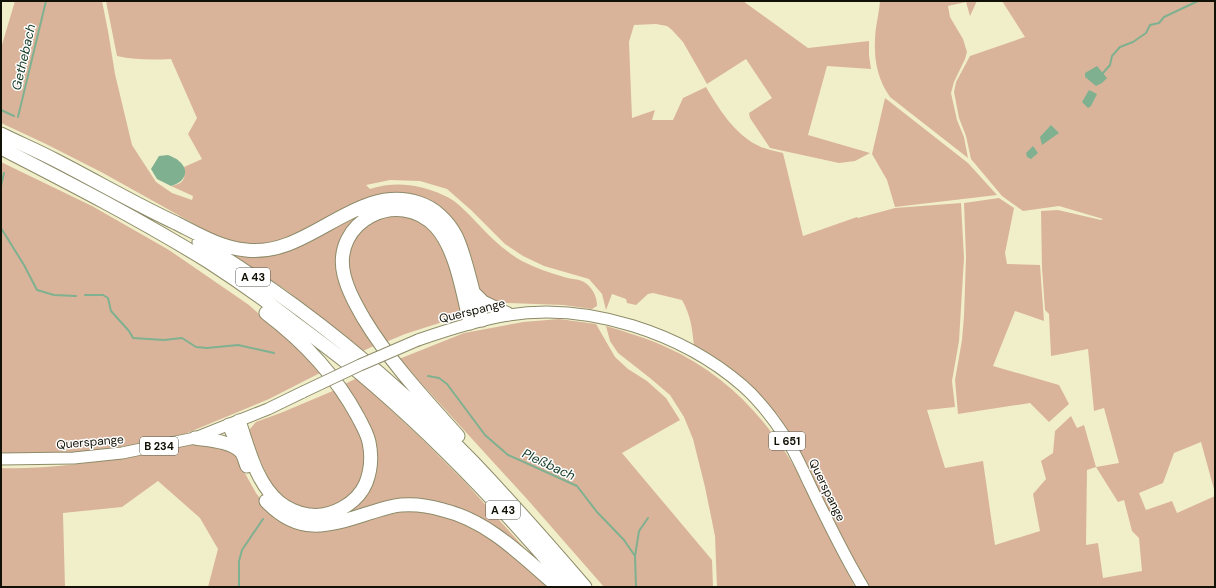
<svg xmlns="http://www.w3.org/2000/svg" width="1216" height="588" font-family="'DM Sans',sans-serif">
  <style>
    .green { fill: #dab49a; fill-rule: evenodd }
    .water { fill: #7fb090 }
    .lines { fill: none; stroke-linecap: round; stroke-linejoin: round }
    .stream { stroke: #7fb090; stroke-width: 2 }
    .primary-casing { stroke: #8d8b69; stroke-width: 13 }
    .highway-casing { stroke: #8d8b69; stroke-width: 15 }
    .primary { stroke: #fff; stroke-width: 11 }
    .highway { stroke: #fff; stroke-width: 13 }
    .primary-bridge-casing { stroke: #8d8b69; stroke-width: 13; stroke-linecap: butt }
    .primary-bridge { stroke: #fff; stroke-width: 11 }
    .labels { text-anchor: middle; stroke-width: 3; stroke-linejoin: round; paint-order: stroke }
    .shield { fill: #fff; stroke: #595850; stroke-width: 1 }
    .shield-label { font-size: 11px; font-weight: bold; fill: #121105 }
    .street-label { font-size: 12px; fill: #121105; stroke: #fff }
    .water-label { font-size: 13px; font-style: italic; fill: #123923; stroke: #fff }
  </style>
  <rect width="100%" height="100%" fill="#f1efca"/>
  <path class="green" d="M15 1H102L108 31 115 74 132 145 156 182 172 193 192 200 193 196 171 186C183 184 186 180 184 167L202 159 188 134 197 118 171 59C152 60 135 60 117 56L106 1H743L808 48 869 41V55L871 69 827 66 808 135 870 153 855 161 839 163 770 148 750 118 749 113 772 98 746 59 707 84 683 42 672 30 667 26 656 24 634 25 629 42 632 118 655 110 652 120H673L683 98 706 87C719 109 735 135 759 146 767 150 775 151 783 153L803 236 857 217 858 218 895 208 961 203 964 258 959 341 952 381 955 407 927 410 945 468 983 461 995 545 1040 531 1033 494 1046 479 1041 461 1053 453 1055 431 1071 416 1077 428 1084 425 1096 467 1119 463 1104 408 1094 411 1088 349 1051 356 1049 314 1045 310 1042 268 1041 211 1058 210 1101 220 1103 219 1059 206 1023 211 1002 196 971 159 966 136 959 118 954 92 956 82 970 56 1025 37 1002 1H1215V493L1201 442 1174 453 1163 483 1139 493 1146 510 1172 501 1177 513 1215 496V587H869L825 506 795 442 778 415 751 386 729 368 694 346C692 328 691 316 682 300L653 293 648 294 636 305 627 303 626 299 612 294 606 310 602 294 589 279 544 266 523 256 505 244 471 210 447 189 420 181 390 180 366 185 370 189C395 181 419 184 443 195 458 201 469 215 480 226 492 239 506 252 522 261 536 268 550 273 564 277 570 279 577 279 582 281 592 286 597 296 597 306L592 309 563 305 505 303 497 302 484 296 480 290 471 256 463 236 439 207 415 196 401 194 323 222 268 246H245L223 240 103 173 46 144 1 123V48ZM1096 467 1118 502 1124 500 1132 531 1139 538 1142 571 1103 578 1098 543 1086 545 1087 470Z
    M880 1H977L970 16 966 2 948 6 950 17 963 39 967 52 965 59 954 82 951 93 957 120 964 137 968 158 890 97C878 80 874 61 875 41 875 28 879 14 880 1Z
    M885 98 968 163 997 195 895 207 887 180 872 154Z
    M1 162 92 206 169 250 249 305 290 341 320 373 269 399 180 436 150 443 70 453H1Z
    M999 198 1014 208 1005 253 1007 264 1040 265 1044 321 1015 311 993 366 1059 385 1069 404 1049 422 1030 403 958 414 955 380 962 340 964 316 966 257 964 203Z
    M382 203 446 234 386 206 340 253 378 344 363 351 286 290 223 248 245 254Z
    M396 213 427 224 446 249 461 307 458 313 452 319 405 334 386 342C369 313 330 266 359 234 362 230 366 225 370 223 378 219 388 216 396 213Z
    M559 319 596 324 615 357 628 369 647 381 666 398 680 420 622 453 712 560 713 587H604L527 499 399 359 464 333 523 322Z
    M606 326C626 332 647 338 666 347 735 378 780 433 812 500 827 529 839 558 855 587H717L715 536 705 487 693 439 684 417 670 395 650 378 618 353 610 341Z
    M357 378 422 439 465 482 548 574C516 546 475 512 431 505 416 503 401 503 386 506 376 508 367 512 357 515 345 518 334 522 321 523 269 527 253 476 238 436L241 435C249 457 256 480 271 498 291 523 329 527 353 507 360 501 365 492 369 484H371C373 479 376 472 376 466 378 433 359 411 341 386Z
    M335 390 357 425 368 454 358 488 333 509H300L274 491 257 453 249 430 256 422 283 412Z
    M202 443 229 449 237 459 256 493 270 511 382 516 411 510 445 515 479 531 516 557 550 587H208L218 549 200 518 158 481 122 507 63 513 65 587H1V468C69 470 135 455 202 443Z"/>
  <path class="water" d="M1097 66 1107 78 1102 83 1096 86 1085 77V73Z
    M1089 90 1097 94 1091 106 1088 108 1082 102Z
    M1051 125 1059 133 1042 145 1040 137Z
    M1033 146 1038 153 1031 159 1027 157 1026 153Z
    M168 155C172 157 176 158 179 161 191 171 184 183 171 186L157 179 151 169 159 156Z"/>
  <g class="lines">
    <path class="stream" d="M1103 73 1110 65 1112 56 1120 47 1133 42 1146 33 1150 25 1159 23 1164 17 1198 1
      M1 110 14 116
      M18 117 46 1
      M1 186 4 173
      M1 228 24 265 37 290 54 295 76 296
      M85 295H103L108 298 111 311 129 331 133 338 164 340 182 338 196 347 207 348 238 345 274 353
      M428 376 439 378 447 384 485 435 508 455 577 486 597 512 624 540 635 556 636 587
      M635 556 639 531 648 518
      M239 587V561L242 550 263 519"/>
    <g class="primary-casing">
      <path id="primary" d="M418 340C447 330 477 320 508 315 588 302 682 333 743 386 759 400 772 417 784 435 794 450 802 468 810 485 827 520 843 554 863 587
        M1 459 74 458 122 453 195 438 268 409 303 392"/>
    </g>
    <g class="highway-casing">
      <path id="highway" d="M1 134C19 143 38 151 55 160 96 181 135 204 176 223 198 234 221 248 246 250 309 258 356 182 419 203 435 208 448 221 456 236 464 253 468 272 473 291 476 300 479 310 482 320
        M1 148C71 184 141 220 209 262 237 280 265 300 292 321 315 338 338 355 361 374 437 438 506 511 570 587
        M199 242C297 301 395 380 474 463 512 503 549 545 585 587
        M473 292 483 302 508 314
        M239 421C248 447 256 483 279 502 286 508 299 514 309 515 331 518 357 504 366 483 371 470 372 456 369 442 367 433 362 425 358 417 336 376 303 341 266 313
        M229 425 241 451
        M458 436C425 399 390 362 364 319 356 305 348 291 344 275 331 221 399 187 436 227 456 249 463 294 470 323
        M195 438C208 440 232 441 241 452 244 455 245 462 247 466
        M266 501C298 535 326 527 366 514 377 511 389 506 401 505 415 504 430 506 443 510 489 521 523 557 558 587"/>
    </g>
    <use href="#primary" class="primary"/>
    <use href="#highway" class="highway"/>
    <g class="primary-bridge-casing">
      <path id="primary-bridge" d="M303 392 360 365 418 340"/>
    </g>
    <use href="#primary-bridge" class="primary-bridge"/>
  </g>
  <g class="labels">
    <g class="shield">
      <rect x="236" y="268" width="34" height="18" rx="3"/>
      <rect x="769" y="432" width="36" height="18" rx="3"/>
      <rect x="140" y="437" width="38" height="18" rx="3"/>
      <rect x="486" y="501" width="34" height="18" rx="3"/>
    </g>
    <g class="shield-label">
      <text x="253" y="281">A 43</text>
      <text x="787" y="445">L 651</text>
      <text x="159" y="450">B 234</text>
      <text x="503" y="514">A 43</text>
    </g>
    <g class="street-label">
      <text transform="translate(472 311) rotate(-14)" y="4">Querspange</text>
      <text transform="translate(90 442) rotate(-5)" y="4">Querspange</text>
      <text transform="translate(827 490) rotate(64)" y="4">Querspange</text>
    </g>
    <g class="water-label">
      <text transform="translate(23 57) rotate(-77)" y="5">Gethebach</text>
      <text transform="translate(549 464) rotate(25)" y="5">Pleßbach</text>
    </g>
  </g>
  <rect width="1216" height="588" fill="none" stroke="#121105" stroke-width="4"/>
</svg>
